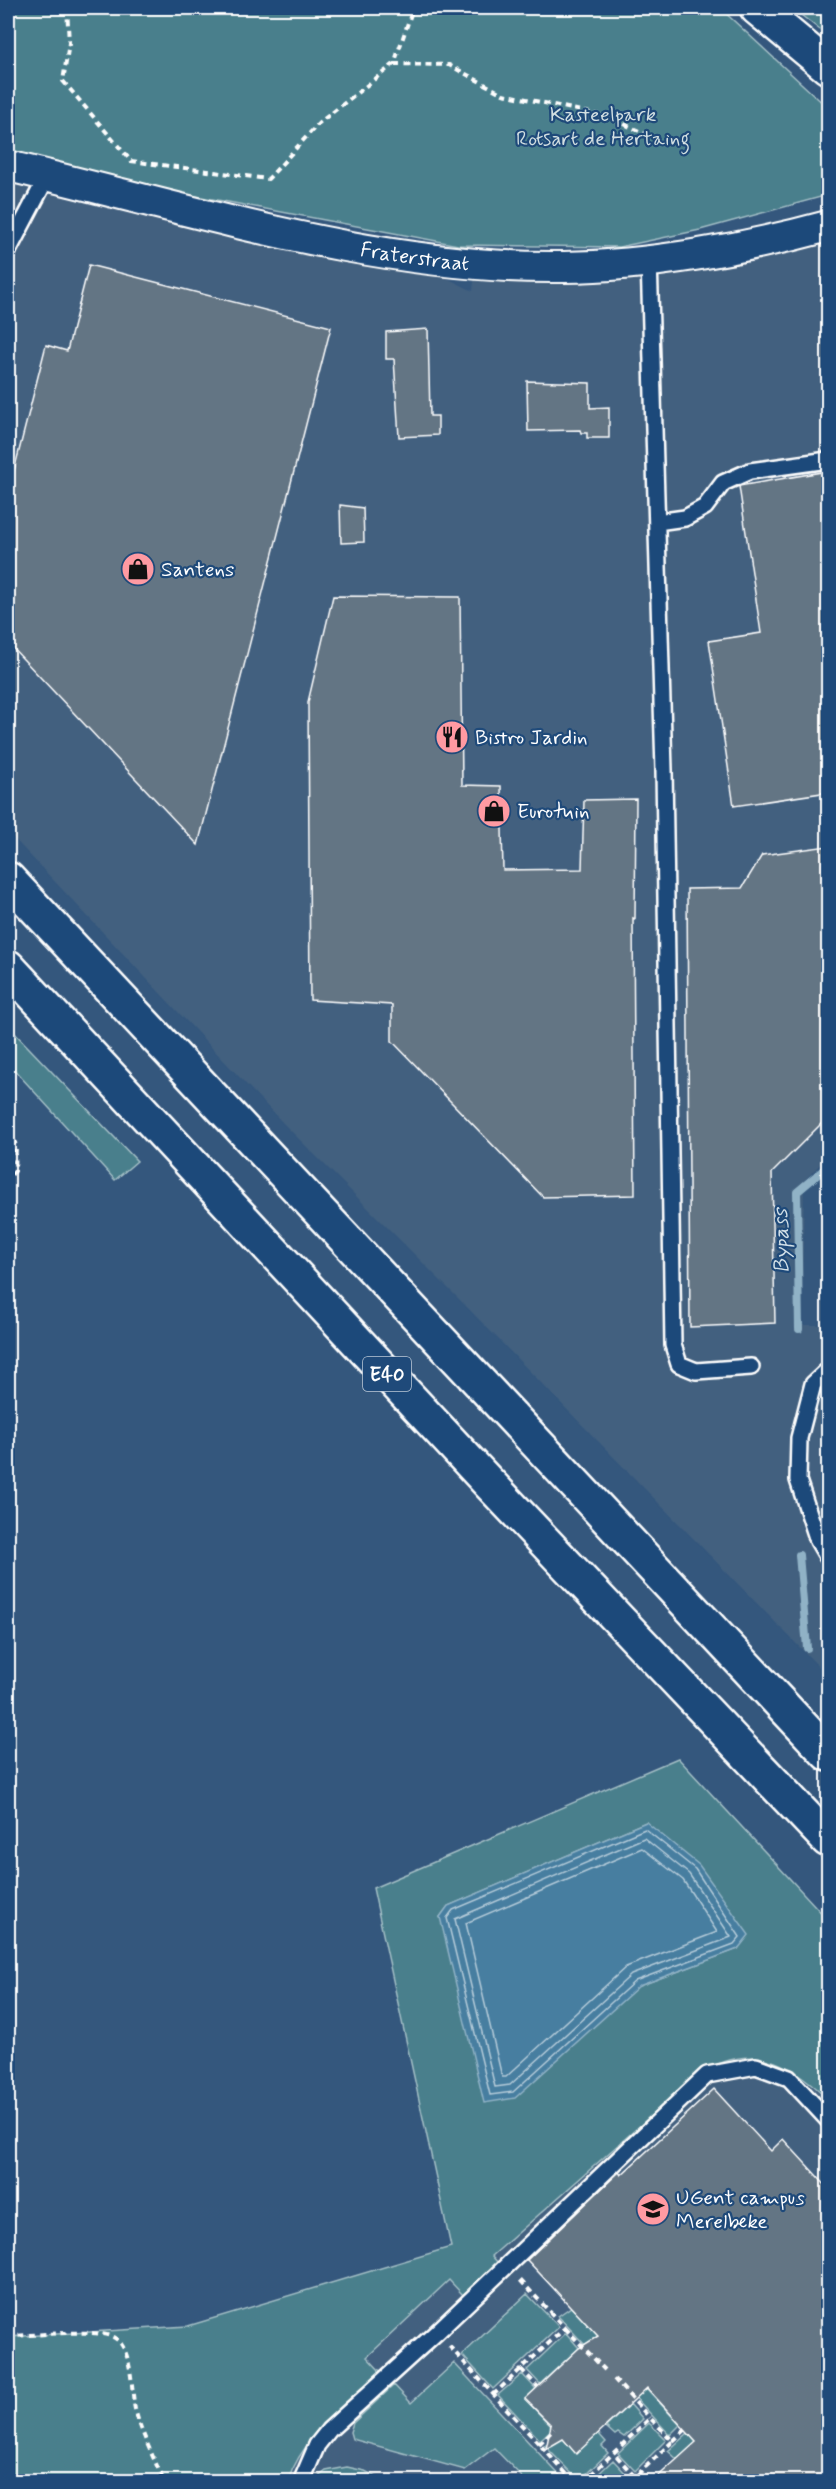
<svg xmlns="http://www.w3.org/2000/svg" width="836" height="2489" font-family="Mynerve,sans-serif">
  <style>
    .built { fill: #42607f }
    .green { fill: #4a7f8c; stroke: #a4bfc6; stroke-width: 1.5; fill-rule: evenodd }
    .water { fill: #467ea0; stroke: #90b2c6; stroke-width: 1.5 }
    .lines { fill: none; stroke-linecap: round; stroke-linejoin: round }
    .shore { stroke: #b5cbd9; stroke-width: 1.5 }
    .stream { stroke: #90b2c6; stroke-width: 8 }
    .building { fill: #647584; stroke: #fff; stroke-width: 1.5 }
    .lane-casing { stroke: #fff; stroke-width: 20 }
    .street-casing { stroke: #fff; stroke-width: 34 }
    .secondary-casing { stroke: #fff; stroke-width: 38 }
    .highway-casing { stroke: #fff; stroke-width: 38 }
    .path { stroke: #fff; stroke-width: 4; stroke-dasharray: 6 4.5; stroke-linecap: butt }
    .lane { stroke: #1f4a7a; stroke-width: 15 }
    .street { stroke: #1f4a7a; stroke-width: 30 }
    .secondary { stroke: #1f4a7a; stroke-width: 33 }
    .highway { stroke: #1f4a7a; stroke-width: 33 }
    .labels { text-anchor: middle; stroke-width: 4.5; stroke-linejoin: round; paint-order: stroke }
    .shield { fill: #1f4a7a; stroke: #bcc9d7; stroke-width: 1.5 }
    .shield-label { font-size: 20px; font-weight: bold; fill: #fff }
    .park-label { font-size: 21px; fill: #d2dfe2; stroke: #1f4a7a }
    .street-label { font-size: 21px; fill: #fff; stroke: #1f4a7a }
    .poi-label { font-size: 21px; fill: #fff; stroke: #1f4a7a; text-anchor: start }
    .water-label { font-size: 22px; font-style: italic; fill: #d1dfe7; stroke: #1f4a7a }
  </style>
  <rect width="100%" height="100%" fill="#34577d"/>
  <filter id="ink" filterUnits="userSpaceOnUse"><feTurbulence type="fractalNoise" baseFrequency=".0167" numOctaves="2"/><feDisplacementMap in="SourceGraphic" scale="12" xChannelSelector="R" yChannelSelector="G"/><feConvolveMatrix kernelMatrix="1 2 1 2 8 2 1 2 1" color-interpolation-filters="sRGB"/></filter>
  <g filter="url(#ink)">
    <path class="built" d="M8 179 437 273 473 291 475 271 828 238V1156L804 1181 802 1325H828V1676L460 1300 282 1122 8 832Z
      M828 1972V2481L283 2482 289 2465 374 2365 367 2357 449 2280 482 2240Z"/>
    <path class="green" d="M8 8H720L828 108V195L700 230 619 247 458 245 180 193 8 156Z
      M792 8H828V36Z
      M8 1026 137 1161 115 1180 8 1063Z
      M678 1758 828 1920V2099C787 2058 747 2041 695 2077L492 2256 498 2263 463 2295 449 2280 367 2357 381 2372C348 2404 302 2436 288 2481L8 2482V2337L188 2326 451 2247 373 1888ZM646 1822 738 1949 639 1986 440 1917 448 1906Z
      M527 2294 559 2327 493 2389 462 2355Z
      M571 2307 610 2349 599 2360 558 2316Z
      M566 2333 579 2348 540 2384 527 2370Z
      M454 2363 565 2481H526L494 2448 465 2470 352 2439 350 2432 353 2423 394 2385 411 2403Z
      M625 2365 680 2425 670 2435 621 2382Z
      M522 2374 536 2389 525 2399 553 2428 540 2440 498 2395Z
      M630 2404 643 2419 624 2437 618 2433 615 2435 606 2427Z
      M649 2423 666 2440 635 2471 618 2453Z
      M598 2433 606 2442 602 2446 608 2453 579 2481 544 2445 562 2437Z
      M688 2433 723 2471 701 2481 668 2451Z
      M613 2460 629 2477 625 2481H591Z
      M347 2467 365 2471 384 2481H313L326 2471Z"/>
    <path class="water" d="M646 1822 699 1865 749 1935 738 1949 639 1986 515 2098 484 2103 440 1917 448 1906Z"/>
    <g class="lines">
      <path class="shore" d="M645 1829 695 1869 740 1937 734 1944 635 1981 513 2092 490 2095 447 1918 453 1910Z
        M644 1838 689 1874 731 1937 631 1975 510 2085 495 2087 455 1919Z
        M642 1848 683 1880 717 1932 626 1967 506 2077H502L466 1923Z"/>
      <path class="stream" d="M799 1329 797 1192 828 1166
        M799 1555 807 1648"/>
    </g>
    <path class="building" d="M89 265 331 327 198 845 8 643V494L46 345 67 351Z
      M428 329 430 416H438V435L399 437 394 359H386V332Z
      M527 381 590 383V408L609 407V438H587V433H581L580 430 528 431Z
      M828 471V792L734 806 709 641 761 633 739 486Z
      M340 505 363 508 364 542 341 543Z
      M333 596 460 597 462 785 501 786 503 870 582 869 584 800 636 799 635 919 633 918 635 1195 543 1197 392 1041V1005L310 1000 308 702Z
      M828 846V1117L772 1173 775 1323 690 1327 687 889 742 888 762 855Z
      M714 2089 771 2151 783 2139 828 2188V2481H653L696 2442 647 2388 576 2454 563 2439 546 2449 551 2425 525 2399 579 2348 598 2336 527 2260 619 2172 621 2175Z"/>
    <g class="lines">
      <g class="lane-casing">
        <path id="lane" d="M8 251 48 175
          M649 259 664 770 673 1345 679 1364 696 1371 751 1367
          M657 522 685 518 705 507 723 483 750 471 828 460
          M828 1370 813 1384 799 1438 798 1480 818 1541 828 1558
          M301 2482 317 2445 329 2430 437 2332 707 2075 756 2066 789 2078 828 2120"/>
      </g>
      <g class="street-casing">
        <g id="street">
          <path id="s1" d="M8 166C188 208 377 270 564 267 648 266 748 248 828 226"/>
        </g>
      </g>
      <g class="secondary-casing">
        <path id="secondary" d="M757 8 828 67"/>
      </g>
      <g class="highway-casing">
        <path id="highway" d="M8 879 828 1754
          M8 967 488 1482 828 1840"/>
      </g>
      <path class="path" d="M67 8 69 43 63 81 131 161 268 179 319 123 394 64 413 8
        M394 64 449 65 503 94 609 117 652 137
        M8 1130 16 1145 15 1171 8 1179
        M565 2328 605 2370
        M8 2336C31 2336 94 2328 113 2337 133 2346 131 2391 135 2409 141 2433 154 2458 164 2482
        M449 2346 574 2482
        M521 2369 538 2387
        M614 2379 650 2418
        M493 2395 565 2328 520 2280
        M673 2441 685 2430
        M539 2444 554 2429
        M583 2482 650 2418 673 2441 635 2477 614 2453
        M630 2482 635 2477"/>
      <use href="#lane" class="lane"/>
      <use href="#street" class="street"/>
      <use href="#secondary" class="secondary"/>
      <use href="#highway" class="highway"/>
    </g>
  </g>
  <defs>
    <g id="shop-disc" transform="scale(1.725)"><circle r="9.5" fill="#ff9aa2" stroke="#1f4a7a"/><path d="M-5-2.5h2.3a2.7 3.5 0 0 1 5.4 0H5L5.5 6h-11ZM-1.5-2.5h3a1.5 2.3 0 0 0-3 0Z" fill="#111"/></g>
    <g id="restaurant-disc" transform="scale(1.725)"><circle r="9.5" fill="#ff9aa2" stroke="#1f4a7a"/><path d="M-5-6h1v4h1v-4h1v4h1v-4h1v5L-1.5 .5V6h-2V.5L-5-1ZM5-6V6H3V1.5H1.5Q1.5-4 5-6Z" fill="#111"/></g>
    <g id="university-disc" transform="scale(1.725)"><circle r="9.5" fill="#ff9aa2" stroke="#1f4a7a"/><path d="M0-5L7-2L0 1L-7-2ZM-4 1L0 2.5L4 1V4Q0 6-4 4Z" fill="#111"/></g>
  </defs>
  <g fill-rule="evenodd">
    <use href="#shop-disc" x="138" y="569"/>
    <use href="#restaurant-disc" x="452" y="737"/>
    <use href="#shop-disc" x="494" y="811"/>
    <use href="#university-disc" x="653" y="2209"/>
  </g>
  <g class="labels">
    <rect class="shield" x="363" y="1357" width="48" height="34" rx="4.5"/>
    <g class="shield-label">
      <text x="387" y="1381">E40</text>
    </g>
    <g class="park-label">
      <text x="603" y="121">Kasteelpark<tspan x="603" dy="24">Rotsart de Hertaing</tspan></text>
    </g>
    <g class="street-label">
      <text dy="7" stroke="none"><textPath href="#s1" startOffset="417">Fraterstraat</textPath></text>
    </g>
    <g class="poi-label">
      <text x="161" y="576">Santens</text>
      <text x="475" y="744">Bistro Jardin</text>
      <text x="517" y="818">Eurotuin</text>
      <text x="676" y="2204">UGent campus<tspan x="676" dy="24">Merelbeke</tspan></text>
    </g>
    <g class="water-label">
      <text transform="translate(780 1241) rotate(-91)" y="8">Bypass</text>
    </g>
  </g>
  <rect width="836" height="2489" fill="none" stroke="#1f4a7a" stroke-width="30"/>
  <rect x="15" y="15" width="806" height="2459" fill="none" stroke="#fff" stroke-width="2" filter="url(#ink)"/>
</svg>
